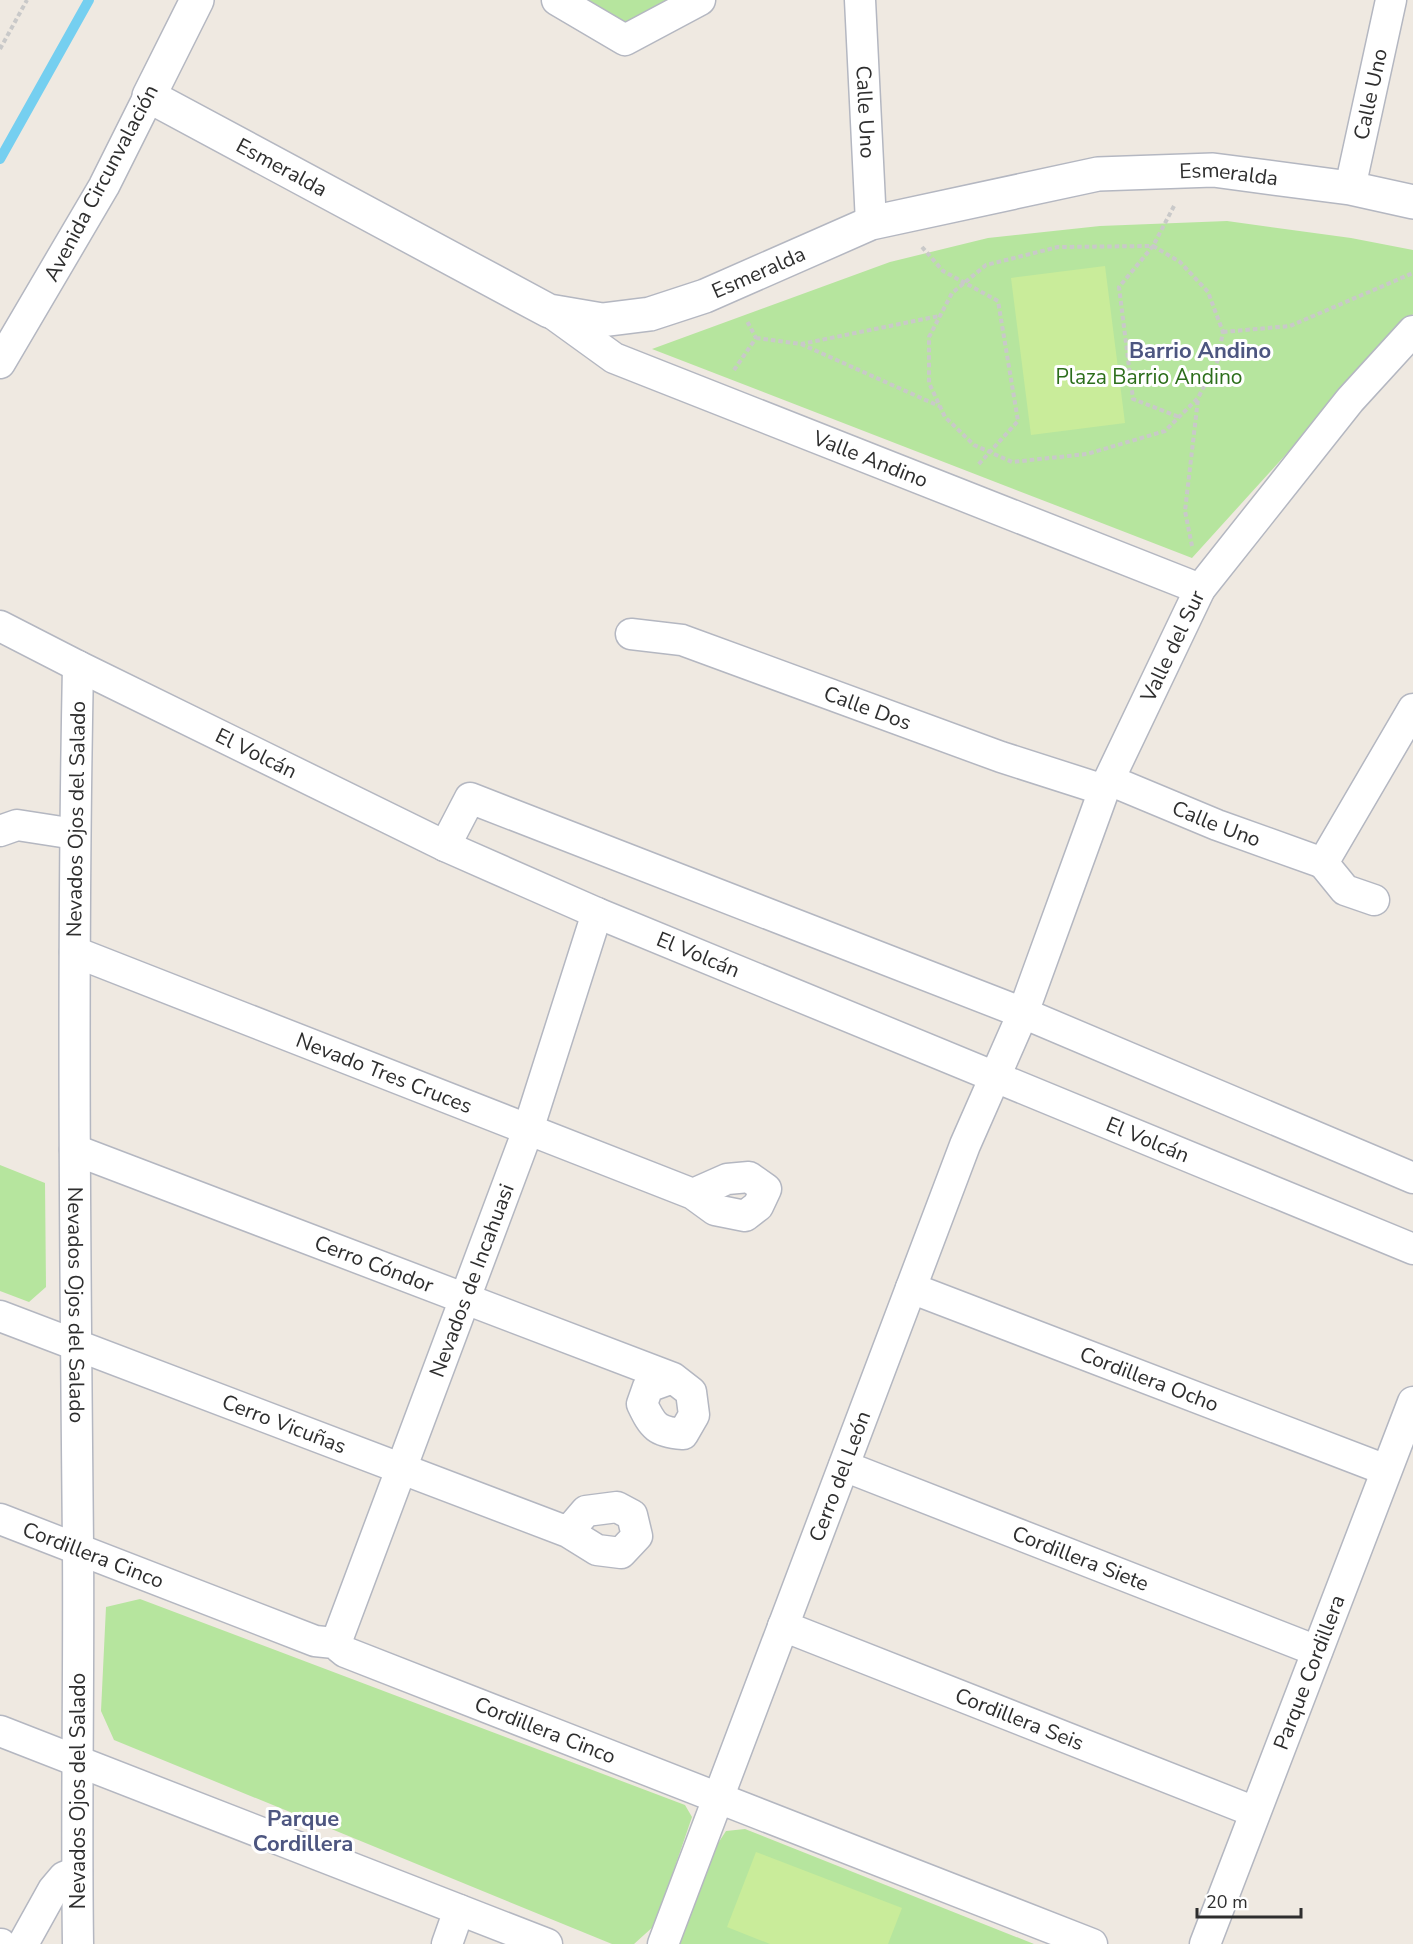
<svg xmlns="http://www.w3.org/2000/svg" width="1413" height="1944" font-family="'Nunito Sans',sans-serif">
  <style>
    .green { fill: #b6e59e }
    .pitch { fill: #c9ec9a }
    .lines { fill: none; stroke-linecap: round; stroke-linejoin: round }
    .stream { stroke: #75cff0; stroke-width: 10 }
    .street-casing { stroke: #b4b7c1; stroke-width: 33 }
    .secondary-casing { stroke: #b4b7c1; stroke-width: 36 }
    .path { stroke: #c9c9c9; stroke-width: 4; stroke-dasharray: 4.5 3; stroke-linecap: butt }
    .street { stroke: #fff; stroke-width: 30 }
    .secondary { stroke: #fff; stroke-width: 33 }
    .labels { text-anchor: middle; stroke-width: 6; stroke-linejoin: round; paint-order: stroke }
    .street-label { font-size: 21px; fill: #2e2e2e; stroke: #fff }
    .park-label { font-size: 21px; fill: #2c6e1b; stroke: #fff }
    .neighbourhood-label { font-size: 22px; font-weight: bold; fill: #4d5680; stroke: #fff }
  </style>
  <rect width="100%" height="100%" fill="#efe9e1"/>
  <path class="green" d="M568 0H682L623 25Z
    M1227 221 1351 238 1413 250V314L1192 558 652 349 890 262 988 238 1100 226Z
    M0 1165 45 1183 46 1287 29 1302 0 1291Z
    M140 1599 685 1805 692 1817 655 1925 634 1944H612L114 1740 101 1711 106 1607Z
    M745 1829 1034 1944H679L713 1851 726 1831Z"/>
  <path class="pitch" d="M1105 266 1125 423 1031 435 1011 278Z
    M756 1852 902 1908 888 1944H770L727 1927Z"/>
  <g class="lines">
    <path class="stream" d="M0 159 89 0"/>
    <g class="street-casing">
      <g id="street">
        <path d="M557 0 625 40 700 0"/>
        <path id="s1" d="M860 0 871 223"/>
        <path id="s2" d="M1350 188 1391 0"/>
        <path id="s3" d="M549 311 614 358 1200 589"/>
        <path d="M0 363 104 186 149 96"/>
        <path id="s4" d="M0 626 78 666 445 846 597 913 1413 1249"/>
        <path id="s5" d="M631 634 682 640 1001 757 1104 790"/>
        <path id="s6" d="M78 666C72 960 75 1253 78 1546 79 1679 76 1811 78 1944"/>
        <path id="s7" d="M1109 780 1217 825 1323 863"/>
        <path d="M0 831 17 825 75 834"/>
        <path d="M445 846 470 798 1023 1013 1413 1178"/>
        <path d="M1374 900 1345 890 1323 863 1413 709"/>
        <path id="s8" d="M75 952 693 1194 715 1210 745 1216 758 1206 766 1189 749 1177 727 1179 693 1194"/>
        <path id="s9" d="M75 1150 673 1378 691 1392 694 1415 683 1434C657 1432 653 1427 642 1404L648 1387 673 1378"/>
        <path id="s10" d="M911 1288 1386 1470"/>
        <path id="s11" d="M0 1316 568 1532 597 1550 621 1553 637 1536 632 1515 617 1507 586 1511 568 1532"/>
        <path id="s12" d="M844 1466 1317 1651"/>
        <path id="s13" d="M0 1519 315 1641 334 1643 345 1652 1092 1944"/>
        <path id="s14" d="M783 1626 1255 1812"/>
        <path id="s15" d="M334 1643 339 1635 528 1130 597 913"/>
        <path d="M0 1731 547 1944"/>
        <path d="M0 1944H1"/>
        <path d="M23 1944 53 1890 64 1877 77 1872"/>
        <path d="M447 1944 459 1910"/>
        <path id="s16" d="M663 1944 965 1145 1023 1013 1104 790 1200 589 1350 400 1413 331"/>
        <path id="s17" d="M1205 1944 1413 1402"/>
      </g>
    </g>
    <g class="secondary-casing">
      <g id="secondary">
        <path id="s18" d="M197 0 149 96 549 311 602 320 650 314 705 296 871 223 1098 174 1213 170 1350 188 1413 202"/>
      </g>
    </g>
    <path class="path" d="M0 49 27 0
      M1174 206 1153 246 1119 287 1133 399 1179 417
      M1153 246 1180 262 1208 292 1223 332 1217 362 1198 398 1165 431 1087 454 1012 462 974 445 945 417 929 383V337L952 293 986 265 1058 247Z
      M922 247 943 271 998 301 1018 421 977 466
      M1223 332 1290 326 1413 273
      M756 338 801 344 939 316
      M801 344 939 406
      M734 370 756 338 747 321
      M1192 546 1185 511 1198 399"/>
    <use href="#street" class="street"/>
    <use href="#secondary" class="secondary"/>
  </g>
  <g class="labels">
    <g class="street-label">
      <text dy="7" stroke="none"><textPath href="#s2" startOffset="96">Calle Uno</textPath></text>
      <text dy="7" stroke="none"><textPath href="#s1" startOffset="112">Calle Uno</textPath></text>
      <text dy="7" stroke="none"><textPath href="#s18" startOffset="258">Esmeralda</textPath></text>
      <text dy="7" stroke="none"><textPath href="#s18" startOffset="1266">Esmeralda</textPath></text>
      <text transform="translate(101 183) rotate(-62)" y="7">Avenida Circunvalación</text>
      <text dy="7" stroke="none"><textPath href="#s18" startOffset="780">Esmeralda</textPath></text>
      <text dy="7" stroke="none"><textPath href="#s3" startOffset="356">Valle Andino</textPath></text>
      <text dy="7" stroke="none"><textPath href="#s16" startOffset="1395">Valle del Sur</textPath></text>
      <text dy="7" stroke="none"><textPath href="#s5" startOffset="249">Calle Dos</textPath></text>
      <text dy="7" stroke="none"><textPath href="#s4" startOffset="286">El Volcán</textPath></text>
      <text transform="translate(76 819) rotate(-89)" y="7">Nevados Ojos del Salado</text>
      <text dy="7" stroke="none"><textPath href="#s7" startOffset="116">Calle Uno</textPath></text>
      <text dy="7" stroke="none"><textPath href="#s4" startOffset="772">El Volcán</textPath></text>
      <text dy="7" stroke="none"><textPath href="#s8" startOffset="332">Nevado Tres Cruces</textPath></text>
      <text dy="7" stroke="none"><textPath href="#s4" startOffset="1258">El Volcán</textPath></text>
      <text dy="7" stroke="none"><textPath href="#s9" startOffset="320">Cerro Cóndor</textPath></text>
      <text dy="7" stroke="none"><textPath href="#s15" startOffset="388">Nevados de Incahuasi</textPath></text>
      <text dy="7" stroke="none"><textPath href="#s6" startOffset="639">Nevados Ojos del Salado</textPath></text>
      <text dy="7" stroke="none"><textPath href="#s10" startOffset="255">Cordillera Ocho</textPath></text>
      <text dy="7" stroke="none"><textPath href="#s11" startOffset="304">Cerro Vicuñas</textPath></text>
      <text dy="7" stroke="none"><textPath href="#s16" startOffset="500">Cerro del León</textPath></text>
      <text dy="7" stroke="none"><textPath href="#s13" startOffset="100">Cordillera Cinco</textPath></text>
      <text dy="7" stroke="none"><textPath href="#s12" startOffset="254">Cordillera Siete</textPath></text>
      <text dy="7" stroke="none"><textPath href="#s17" startOffset="291">Parque Cordillera</textPath></text>
      <text dy="7" stroke="none"><textPath href="#s14" startOffset="254">Cordillera Seis</textPath></text>
      <text dy="7" stroke="none"><textPath href="#s13" startOffset="586">Cordillera Cinco</textPath></text>
      <text transform="translate(78 1791) rotate(-90)" y="7">Nevados Ojos del Salado</text>
    </g>
    <g class="park-label">
      <text x="1149" y="384">Plaza Barrio Andino</text>
    </g>
    <g class="neighbourhood-label">
      <text x="1200" y="358">Barrio Andino</text>
      <text x="303" y="1826">Parque<tspan x="303" dy="25">Cordillera</tspan></text>
    </g>
  </g>
  <path d="M1197 1908v9h104v-9" fill="none" stroke="#2e2e2e" stroke-width="3"/>
  <text x="1206" y="1908" font-size="18" fill="#2e2e2e" stroke="#ffffff" stroke-width="4.5" paint-order="stroke">20 m</text>
</svg>
